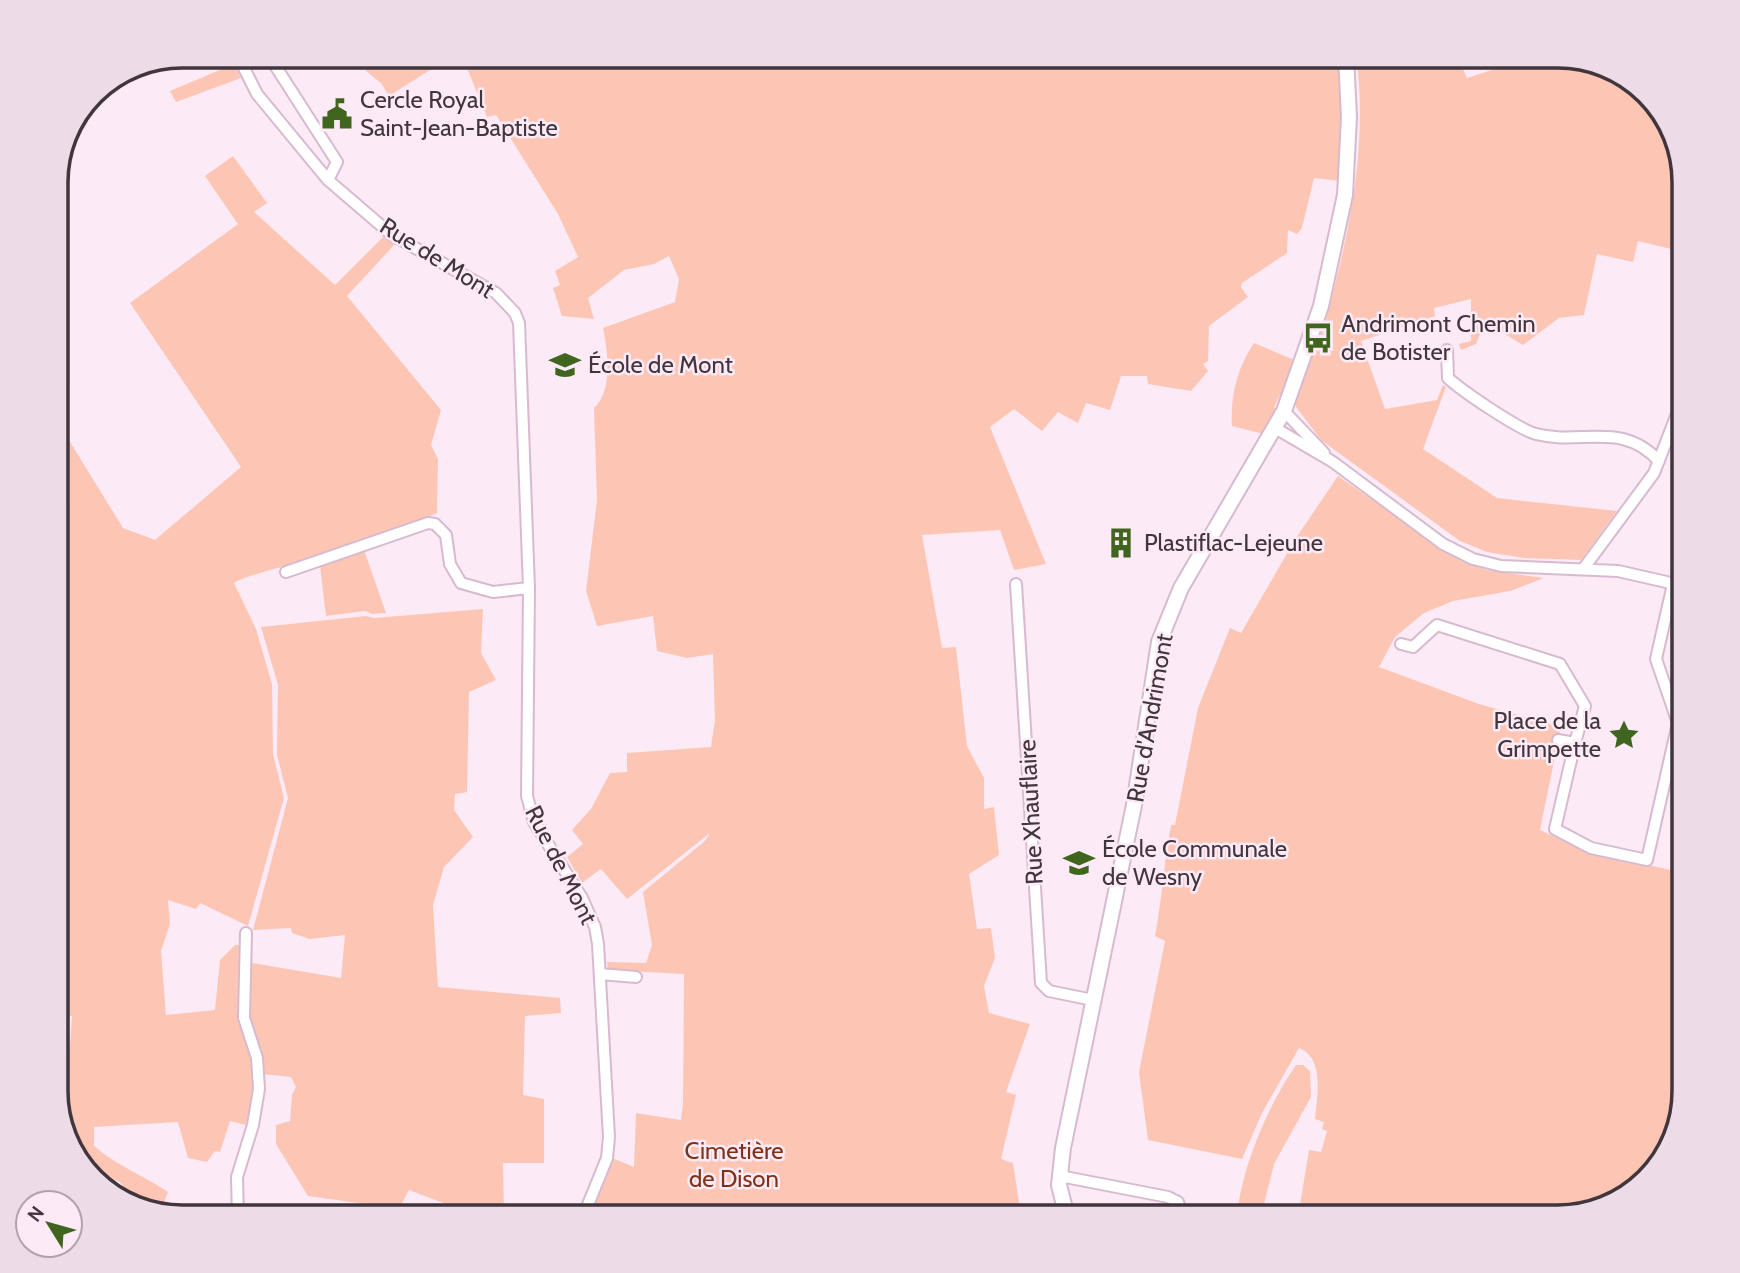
<svg xmlns="http://www.w3.org/2000/svg" width="1740" height="1273" font-family="Cabin,sans-serif">
  <style>
    .green { fill: #fdc6b4 }
    .lines { fill: none; stroke-linecap: round; stroke-linejoin: round }
    .minor-casing { stroke: #d7bacf; stroke-width: 14 }
    .tertiary-casing { stroke: #d7bacf; stroke-width: 18 }
    .minor { stroke: #fff; stroke-width: 10 }
    .tertiary { stroke: #fff; stroke-width: 14 }
    .labels { text-anchor: middle; stroke-width: 5; stroke-linejoin: round; paint-order: stroke }
    .poi-label { font-size: 24px; fill: #41353e; stroke: #fceaf7; text-anchor: start }
    .street-label { font-size: 24px; fill: #41353e; stroke: #fceaf7 }
    .park-label { font-size: 24px; fill: #813115; stroke: #fceaf7 }
    .rim { fill: none; stroke: #41353e; stroke-width: 3.5 }
  </style>
  <rect width="100%" height="100%" fill="#fceaf7"/>
  <path class="green" d="M367 56H452L389 96 381 83 366 71 369 62Z
    M462 56H1342L1345 113 1341 181 1314 178 1302 228 1297 234 1288 230 1287 253 1242 283 1241 287 1248 297 1209 326 1208 361 1203 364 1208 371 1191 391 1148 384 1147 376H1121L1110 410 1086 403 1078 423 1058 412 1042 431 1014 409 990 427 1046 564 1014 570 1000 530 922 535 942 648 956 647 967 746 984 778V809L994 807 999 855 969 874 977 929 991 928 995 958 984 986 989 1013 1030 1024 1006 1092 1016 1095 1001 1159 1013 1163 1020 1209 1029 1208 1033 1217H590L612 1158 634 1167 636 1113 681 1120 683 1103 684 974 608 970 607 962 646 963 652 945 643 892 705 841 710 833 627 899 601 869 582 883 567 857 583 844 572 830 591 809 610 773 627 772V753L711 747 715 720 713 654 687 658 657 651 653 616 597 626 586 591 597 500 594 408C613 390 608 352 603 328L675 302 679 279 669 256 654 264 624 270 588 298 594 319 562 316 553 288 560 285 555 271 578 257 558 214 496 115 487 117Z
    M1356 56H1457L1467 78 1498 68V56H1559L1634 82 1671 126 1684 181V252L1638 241 1633 262 1597 254 1584 315 1559 318 1523 345 1485 322 1476 344 1461 350 1459 344 1471 341V299L1434 308 1435 316 1361 341 1385 409 1437 400 1443 385 1446 387 1423 449 1497 498 1617 511 1581 560 1524 558 1487 552 1460 541 1321 440 1296 407C1295 390 1318 345 1324 326 1348 240 1369 145 1356 56Z
    M234 64 241 78 176 102 170 91Z
    M233 156 267 203 254 212 335 285 383 237 395 244 347 296 441 410 431 445 438 459 437 513C406 527 374 541 342 551 324 556 241 576 234 583L256 629 272 684 273 754 284 798 248 926 200 903 196 909 168 900 170 924 161 951 166 1015 215 1010 220 960 235 945H241L253 1088 246 1125 230 1121 220 1152 215 1151 207 1162 188 1158 178 1122 94 1127V1146C119 1167 141 1174 168 1192L161 1210 134 1201 120 1182 87 1170 77 1158 65 1117 72 1016H63L56 987V937L62 933V926L56 918V419L123 528 155 540 241 467 130 303 238 224 205 176Z
    M1254 343 1297 361 1283 397 1280 395 1274 407 1279 409 1264 434 1232 426C1230 397 1237 368 1254 343Z
    M1338 476 1459 560 1486 570 1544 578 1510 591 1453 601 1424 613 1395 637 1379 667 1479 704 1561 727 1540 830 1582 850 1684 873V1092L1658 1167 1614 1204 1558 1217H1298L1309 1150 1321 1152 1327 1131 1322 1129 1324 1122 1315 1119C1317 1097 1325 1058 1299 1048L1262 1113 1242 1159 1148 1140 1139 1072 1165 941 1155 936C1162 899 1164 862 1171 825H1175L1198 708 1230 628 1241 633 1296 538Z
    M364 550 386 613 372 614 365 611 326 616 320 566Z
    M483 609 481 653 496 680 469 692 467 792 455 794 454 810 473 837 444 867 433 905 438 987 560 998 561 1013 525 1016 523 1095 544 1099V1163H503L504 1217 483 1211 480 1217 409 1190 401 1205 380 1206 308 1196 276 1144V1125L290 1121 292 1095 296 1087 291 1077 262 1074 248 1014 246 962 341 978 345 935 310 939 292 933 291 928 253 930 288 798 277 755 278 685 261 627 366 616 374 618Z
    M1296 1065H1303L1310 1071 1311 1097 1274 1164 1263 1208 1296 1217H1237C1241 1169 1268 1105 1296 1065Z"/>
  <g class="lines">
    <g class="minor-casing">
      <path id="minor" d="M238 56 257 94 328 180 392 235 496 293 515 313 519 323 529 588 527 796 534 822 582 898 595 927 598 944 609 1137 607 1158 583 1217
        M269 56 337 162 328 180
        M1447 350 1448 378C1462 391 1518 429 1536 434 1582 446 1621 420 1659 461
        M1284 411 1324 453
        M1275 428 1333 462 1443 544 1473 559 1501 566 1618 571 1684 586
        M1584 568 1654 473 1684 396
        M286 572 428 523 435 524 446 535 450 564 461 583 493 592 529 588
        M1016 584 1041 983 1049 991 1093 1000
        M1401 644 1413 647 1437 625 1560 664 1585 706 1575 743
        M1558 740 1575 743 1555 829 1591 848 1647 860 1678 723 1656 659 1673 584
        M600 974 636 977
        M56 1040 60 1017 56 1000
        M1060 1176 1168 1197 1178 1202 1183 1217
        M238 1217 237 1177 253 1125 259 1089 257 1058 244 1018 246 933"/>
    </g>
    <g class="tertiary-casing">
      <path id="tertiary" d="M1067 1217 1059 1185 1063 1148 1134 805 1159 642 1181 588 1284 411 1321 306 1345 195 1349 117 1346 56"/>
    </g>
    <use href="#minor" class="minor"/>
    <use href="#tertiary" class="tertiary"/>
  </g>
  <defs>
    <g id="civic-bare" transform="scale(2.415)"><path d="M-.6-6.5H3V-4.5H.6V-3L4-1V1h2V6H-6V1h2V-1L-.6-3ZM-1.2 2.5V6h2.4V2.5Z" fill="#40651f" stroke="#fceaf7" stroke-width="2.5" paint-order="stroke"/></g>
    <g id="bus-bare" transform="scale(2.415)"><path d="M-5-6H5V4H4V6H2V4H-2V6H-4V4H-5ZM-3.5-4V0h7V-4ZM-3.5 1.2v1.5H-2V1.2ZM2 1.2v1.5H3.5V1.2Z" fill="#40651f" stroke="#fceaf7" stroke-width="2.5" paint-order="stroke"/></g>
    <g id="school-bare" transform="scale(2.415)"><path d="M0-5L7-2L0 1L-7-2ZM-4 1L0 2.5L4 1V4Q0 6-4 4Z" fill="#40651f" stroke="#fceaf7" stroke-width="2.5" paint-order="stroke"/></g>
    <g id="building-bare" transform="scale(2.415)"><path d="M-4-6H4V6H1V3H-1V6H-4ZM-2.5-4.3h1.7v1.8h-1.7ZM.8-4.3h1.7v1.8H.8ZM-2.5-1h1.7V.8h-1.7ZM.8-1h1.7V.8H.8Z" fill="#40651f" stroke="#fceaf7" stroke-width="2.5" paint-order="stroke"/></g>
    <g id="sight-bare" transform="scale(2.415)"><path d="M0-6L1.8-2.2L6-1.7L2.9 1.2L3.7 5.4L0 3.3L-3.7 5.4L-2.9 1.2L-6-1.7L-1.8-2.2Z" fill="#40651f" stroke="#fceaf7" stroke-width="2.5" paint-order="stroke"/></g>
  </defs>
  <g fill-rule="evenodd">
    <use href="#civic-bare" x="337" y="114"/>
    <use href="#bus-bare" x="1318" y="338"/>
    <use href="#school-bare" x="565" y="365"/>
    <use href="#building-bare" x="1121" y="543"/>
    <use href="#sight-bare" x="1624" y="735"/>
    <use href="#school-bare" x="1079" y="863"/>
  </g>
  <g class="labels">
    <g class="poi-label">
      <text x="360" y="108">Cercle Royal<tspan x="360" dy="28">Saint-Jean-Baptiste</tspan></text>
      <text x="1341" y="332">Andrimont Chemin<tspan x="1341" dy="28">de Botister</tspan></text>
      <text x="588" y="373">École de Mont</text>
      <text x="1144" y="551">Plastiflac-Lejeune</text>
      <text x="1601" y="729" text-anchor="end">Place de la<tspan x="1601" dy="28">Grimpette</tspan></text>
      <text x="1102" y="857">École Communale<tspan x="1102" dy="28">de Wesny</tspan></text>
    </g>
    <g class="street-label">
      <text transform="translate(437 258) rotate(32)" y="8">Rue de Mont</text>
      <text transform="translate(1150 718) rotate(-80)" y="8">Rue d'Andrimont</text>
      <text transform="translate(1031 812) rotate(-93)" y="8">Rue Xhauflaire</text>
      <text transform="translate(561 865) rotate(63)" y="8">Rue de Mont</text>
    </g>
    <g class="park-label">
      <text x="734" y="1159">Cimetière<tspan x="734" dy="28">de Dison</tspan></text>
    </g>
  </g>
  <path d="M0 0H1740V1273H0ZM182 68H1558A114 114 0 0 1 1672 182V1091A114 114 0 0 1 1558 1205H182A114 114 0 0 1 68 1091V182A114 114 0 0 1 182 68Z" fill="#eddce8" fill-rule="evenodd"/>
  <path class="rim" d="M182 68H1558A114 114 0 0 1 1672 182V1091A114 114 0 0 1 1558 1205H182A114 114 0 0 1 68 1091V182A114 114 0 0 1 182 68Z"/>
  <g transform="translate(49 1224) rotate(307)"><circle r="33" fill="#fceaf7" stroke="#b1a2ad" stroke-width="2"/>
  <path d="M0-5L12 26L0 18L-12 26Z" fill="#40651f"/>
  <text y="-10" font-size="19" font-weight="bold" text-anchor="middle" fill="#41353e">N</text>
  </g>
</svg>
